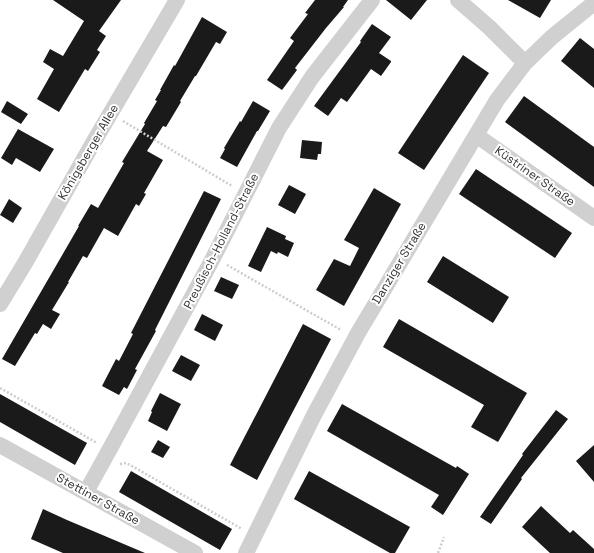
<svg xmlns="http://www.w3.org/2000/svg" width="594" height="553" font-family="'Space Grotesk',sans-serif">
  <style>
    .building { fill: #1a1a1a }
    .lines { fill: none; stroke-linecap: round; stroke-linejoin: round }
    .path { stroke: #cdcdcd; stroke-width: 2.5; stroke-dasharray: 2 2; stroke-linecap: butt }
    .street { stroke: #d0d0d0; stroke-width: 16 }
    .labels { text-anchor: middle; stroke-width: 4; stroke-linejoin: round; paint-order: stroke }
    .street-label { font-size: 12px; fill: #333; stroke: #fff }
  </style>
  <rect width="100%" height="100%" fill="#fff"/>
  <path class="building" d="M53 0H121L99 31 106 36 97 50 100 52 88 71 85 69 59 112 37 99 54 69 43 62 50 49 63 56 84 21Z
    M315 0H348L343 7H344L326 28 295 68 297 70 282 90 267 80 294 41 290 38 308 14 305 13Z
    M386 0H427L411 20Z
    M508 0H551L540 18Z
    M202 17 227 32 220 44 216 42 196 76H195L180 101 181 102 166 127 163 126 147 151 163 160 144 193 146 194 139 206 136 204 118 236 104 228 87 258 83 256 68 282H69L52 310 60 314 51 329 43 324 37 334 35 333 15 366 2 359 79 226H78L91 204 98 208 124 163 122 162 145 124 144 123 157 101 155 100 161 90H160L174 65 175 66Z
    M372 24 391 37 379 53 391 61V62L381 76 371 69 347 102 341 98 328 116 314 106 361 42 360 41Z
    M580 38 594 49V88L561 61Z
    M463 55 489 73 424 170 398 153Z
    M524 96 594 147V187L505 122Z
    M7 101 28 114 21 124 1 112Z
    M253 101 270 111 258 131H257L237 167 220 158 225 149 224 148 240 121 241 122Z
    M18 129 54 149 40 172 16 158 12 165 1 158Z
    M302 140 322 142 321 154H318L317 160 300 158Z
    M476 169 572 233 555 258 459 194Z
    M289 185 306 194 295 214 278 205Z
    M374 188 401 204 344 306 316 290 334 259 350 266 359 248 344 240Z
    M204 191 221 199 155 330 156 331 135 369 137 370 127 389 124 387 119 395 102 386 116 359 119 361 133 334 131 333Z
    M9 199 22 208 13 223 0 215Z
    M267 227 286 236 285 239 294 243 288 257 278 252 277 254 271 251 261 272 248 266Z
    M443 256 509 297 493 323 427 282Z
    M221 277 239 285 232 299 214 291Z
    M202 314 223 325 215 341 194 330Z
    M399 319 527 393 498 442 471 427 484 405 383 347Z
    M303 324 331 339 257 480 230 465Z
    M181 355 200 365 191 381 172 371Z
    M160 393 181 404 167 431 148 421 152 412 151 411Z
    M0 394 87 443 75 465 0 422Z
    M342 404 456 468 457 466 469 474 443 515 431 507 439 495 327 431Z
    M556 410 568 419 521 478 522 479 491 524 480 517 523 455 522 454Z
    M158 440 170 447 163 458 151 452Z
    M594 445V482L576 461Z
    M131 471 232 529 220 550 119 492Z
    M309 471 410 527 395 553H390L294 499Z
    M541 506 570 533 573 530 594 549V553H550L522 527Z
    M43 509 67 520 145 553H63L31 539Z"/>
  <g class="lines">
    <path class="path" d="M123 121 232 186
      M227 265 341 330
      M0 388 97 443
      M120 464 126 463 132 466 242 529
      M438 553 444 537"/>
    <path class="street" d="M458 0 490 28 525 63
      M476 135 594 218
      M0 304 25 263 93 143 177 0
      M0 445 195 553
      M86 492 112 445 211 262 279 128 312 77 372 0
      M246 553 314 415 358 333 497 100 525 63 552 37 594 3"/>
  </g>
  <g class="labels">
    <g class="street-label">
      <text transform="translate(88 152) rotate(-60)" y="4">Königsberger Allee</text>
      <text transform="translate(535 176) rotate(35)" y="4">Küstriner Straße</text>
      <text transform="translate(221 241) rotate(-63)" y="4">Preußisch-Holland-Straße</text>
      <text transform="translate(399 263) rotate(-59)" y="4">Danziger Straße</text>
      <text transform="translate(98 499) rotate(29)" y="4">Stettiner Straße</text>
    </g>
  </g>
</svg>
